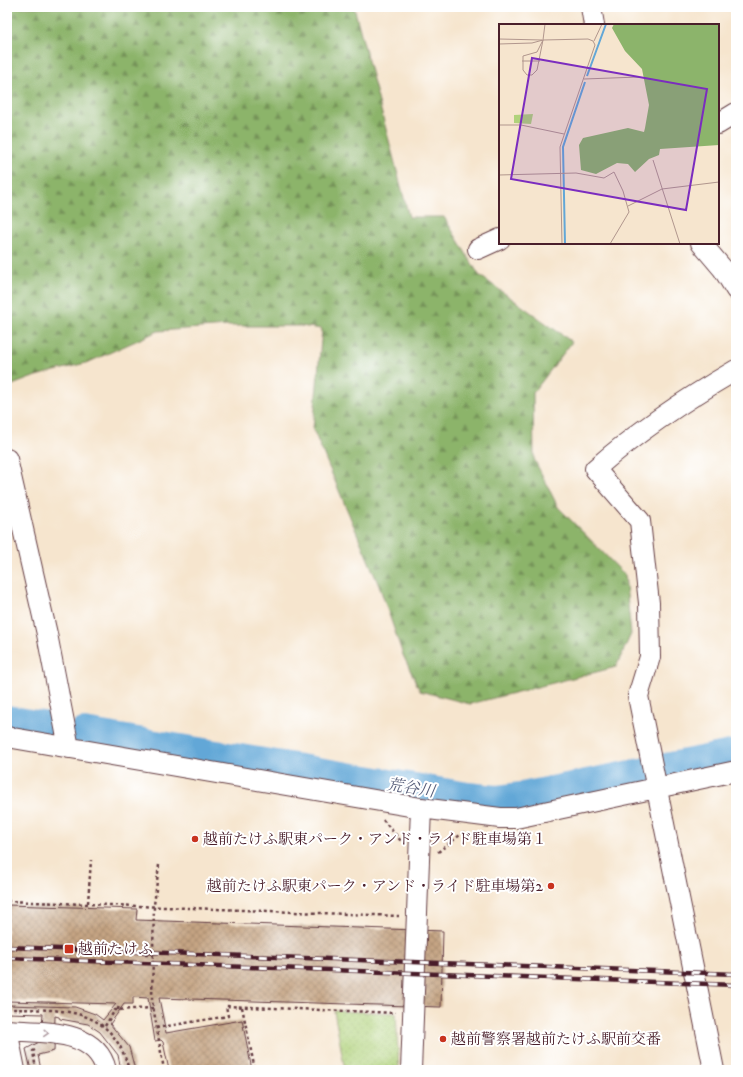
<svg xmlns="http://www.w3.org/2000/svg" width="743" height="1077" font-family="'IM FELL DW Pica','Noto Serif JP',serif">
  <style>
    .forest { fill: url(#forest-firs); stroke: #6b6a4b }
    .park { fill: url(#park-dots); stroke: #7d7853 }
    .lines { fill: none; stroke-linecap: round; stroke-linejoin: round }
    .river { stroke: #62a7d7; stroke-width: 32 }
    .building { fill: url(#building-cross-hatch) }
    .minor-casing { stroke: #643d43; stroke-width: 22 }
    .path { stroke: #643d43; stroke-width: 2.5; stroke-dasharray: 3 3; stroke-linecap: butt }
    .minor { stroke: #fff; stroke-width: 20 }
    .rail-casing { stroke: #4a1f2b; stroke-width: 4.5 }
    .rail { stroke: #fff; stroke-width: 3; stroke-dasharray: 9; stroke-linecap: butt }
    .oneway { stroke: #ae9aa0 }
    .poi-dot { fill: #c8321e; stroke: #fff; stroke-width: 1.5 }
    .labels { text-anchor: middle; stroke-width: 4; stroke-linejoin: round; paint-order: stroke }
    .poi-label { font-size: 15px; fill: #4a1f2b; stroke: #fff; text-anchor: start }
    .water-label { font-size: 16px; font-style: italic; fill: #555c78; stroke: #fff }
    .inset-river { fill: none; stroke: #62a7d7; stroke-width: 2 }
    .inset-road { fill: none; stroke: #b1968d; stroke-width: 1 }
    .view { fill: #7b2cbf; fill-opacity: 0.15; stroke: #7b2cbf; stroke-width: 2 }
    .inset-edge { fill: none; stroke: #4a1f2b; stroke-width: 2 }
  </style>
  <defs>
    <pattern id="forest-firs" width="22" height="20" patternUnits="userSpaceOnUse"><rect width="22" height="20" fill="#8cb46b"/><path d="M5 1l3.5 6h-7zM16 11l3.5 6h-7z" fill="#749258"/></pattern>
    <pattern id="park-dots" width="8" height="8" patternUnits="userSpaceOnUse"><rect width="8" height="8" fill="#b0d27b"/><path d="M2 2h.1M6 6h.1" fill="none" stroke="#99b46a" stroke-width="1.8" stroke-linecap="round"/></pattern>
    <pattern id="building-cross-hatch" width="8" height="8" patternUnits="userSpaceOnUse"><rect width="8" height="8" fill="#c5a483"/><path d="M0 0l8 8M0 8l8-8" fill="none" stroke="#a2856b"/></pattern>
  </defs>
  <rect width="100%" height="100%" fill="#fff"/>
  <filter id="ink" filterUnits="userSpaceOnUse"><feTurbulence type="fractalNoise" baseFrequency=".025" numOctaves="2"/><feDisplacementMap in="SourceGraphic" scale="8" xChannelSelector="R" yChannelSelector="G"/><feConvolveMatrix kernelMatrix="1 2 1 2 8 2 1 2 1" color-interpolation-filters="sRGB"/></filter>
  <filter id="wash" filterUnits="userSpaceOnUse"><feTurbulence type="fractalNoise" baseFrequency=".012" numOctaves="4" result="noise"/><feDisplacementMap in="SourceGraphic" scale="16" xChannelSelector="R" yChannelSelector="G"/><feGaussianBlur stdDeviation="0.9" result="paint"/><feColorMatrix in="noise" values="0 0 0 0 0 0 0 0 0 0 0 0 0 0 0 0 0 1.4 0 .05"/><feComposite in="paint" operator="in"/></filter>
  <g filter="url(#wash)">
    <rect width="100%" height="100%" fill="#f6e5ce"/>
    <path class="forest" d="M7 7H354L409 217H444L479 275 572 342 533 393 534 459 558 507 625 575 631 634 616 667 470 704 420 691 403 655 380 588 313 429 322 329 300 326H228L158 331 89 362 36 376 7 387Z"/>
    <path class="park" d="M334 1011 396 1013 399 1070H345Z"/>
    <g class="lines">
      <path class="river" d="M7 721 48 728
        M84 734 468 798 496 801 527 797 736 755"/>
    </g>
    <g id="blocks">
      <path class="building" d="M7 905 137 909 136 920 443 931 441 1007 159 998 166 1033 242 1020 252 1070H169L163 1042 161 1040 155 1041 148 998 133 997V1004H124L110 1024 129 1047 135 1070H121L118 1055 100 1032 88 1024 60 1019 59 1017 55 1016 54 1051 38 1055 41 1070H31L26 1049 41 1041 43 1014 7 1013V1005L75 1007 95 1014 103 1020 116 1004 7 1001Z"/>
    </g>
  </g>
  <g filter="url(#ink)">
    <use href="#blocks" fill-opacity="0" stroke="#643d43" stroke-width="1"/>
    <g class="lines">
      <g class="minor-casing">
        <path id="minor" d="M591 7 594 25
          M718 124 736 113
          M701 243 723 269 736 290
          M478 249 500 239
          M7 459 47 634 69 748
          M7 737 421 808 500 818H516L736 771
          M7 1030C41 1033 96 1028 106 1070
          M7 1030 15 1070
          M411 1070 421 808
          M714 1070 638 696 650 657 649 603 640 521 595 469C638 431 686 399 736 370"/>
      </g>
      <path class="path" d="M383 820 401 841
        M438 852 464 832
        M159 865 154 905 152 1000 164 1070
        M7 901 399 916
        M88 903 91 860
        M145 955H152
        M242 1007 255 1070
        M7 1009C63 1010 112 1005 129 1070
        M118 1010 119 1004
        M105 1026 115 1010 153 1008
        M156 1028 228 1016 226 1006 395 1013
        M35 1050 33 1051 36 1070"/>
      <use href="#minor" class="minor"/>
      <g class="rail-casing">
        <path id="rail" d="M7 947 736 974
          M7 958 736 985"/>
      </g>
      <use href="#rail" class="rail"/>
    </g>
    <defs><path id="oneway-chevron" d="M-2-3.5L2.5 0L-2 3.5" fill="none" stroke-width="1.6" stroke-linecap="round" stroke-linejoin="round"/></defs>
    <use class="oneway" href="#oneway-chevron" transform="translate(46 1033) rotate(4)"/>
  </g>
  <g class="poi-dot">
    <circle cx="195" cy="839" r="4"/>
    <circle cx="551" cy="886" r="4"/>
    <rect x="64" y="944" width="10" height="10" rx="2"/>
    <circle cx="443" cy="1039" r="4"/>
  </g>
  <g class="labels">
    <g class="poi-label">
      <text x="203" y="844">越前たけふ駅東パーク・アンド・ライド駐車場第１</text>
      <text x="543" y="891" text-anchor="end">越前たけふ駅東パーク・アンド・ライド駐車場第2</text>
      <text x="78" y="954">越前たけふ</text>
      <text x="451" y="1044">越前警察署越前たけふ駅前交番</text>
    </g>
    <g class="water-label">
      <text transform="translate(411 787) rotate(9)" y="6">荒谷川</text>
    </g>
  </g>
  <g transform="translate(499 24)">
    <rect width="220" height="220" fill="#f6e5ce"/>
    <path d="M115 0H220V121L161 125 160 131 150 135 136 148 129 140 118 139 97 150 82 146 80 121 84 114 129 104 145 108 146 104 150 81 143 45 126 27 113 4Z" fill="#8cb46b"/>
    <path d="M34 90 32 100 15 99V91Z" fill="#b0d27b"/>
    <path class="inset-river" d="M88 52 107 0M66 220 64 123 86 58"/>
    <path class="inset-road" d="M0 15 43 16M44 16 89 15 94 17 96 21 61 123 63 220M44 16 38 46 33 51H28L24 46V32L38 28ZM44 16 46 0M95 17 103 0M0 20 33 19 44 16M23 37H41M85 55 140 53M0 101H22L65 110M154 136 181 220M0 151 77 149 105 154 115 148 124 167 130 188 111 220M129 182 163 165 220 158"/>
    <path class="view" d="M33 34 208 65 187 186 12 155Z"/>
    <rect width="220" height="220" class="inset-edge"/>
  </g>
  <rect width="743" height="1077" fill="none" stroke="#fff" stroke-width="24"/>
</svg>
